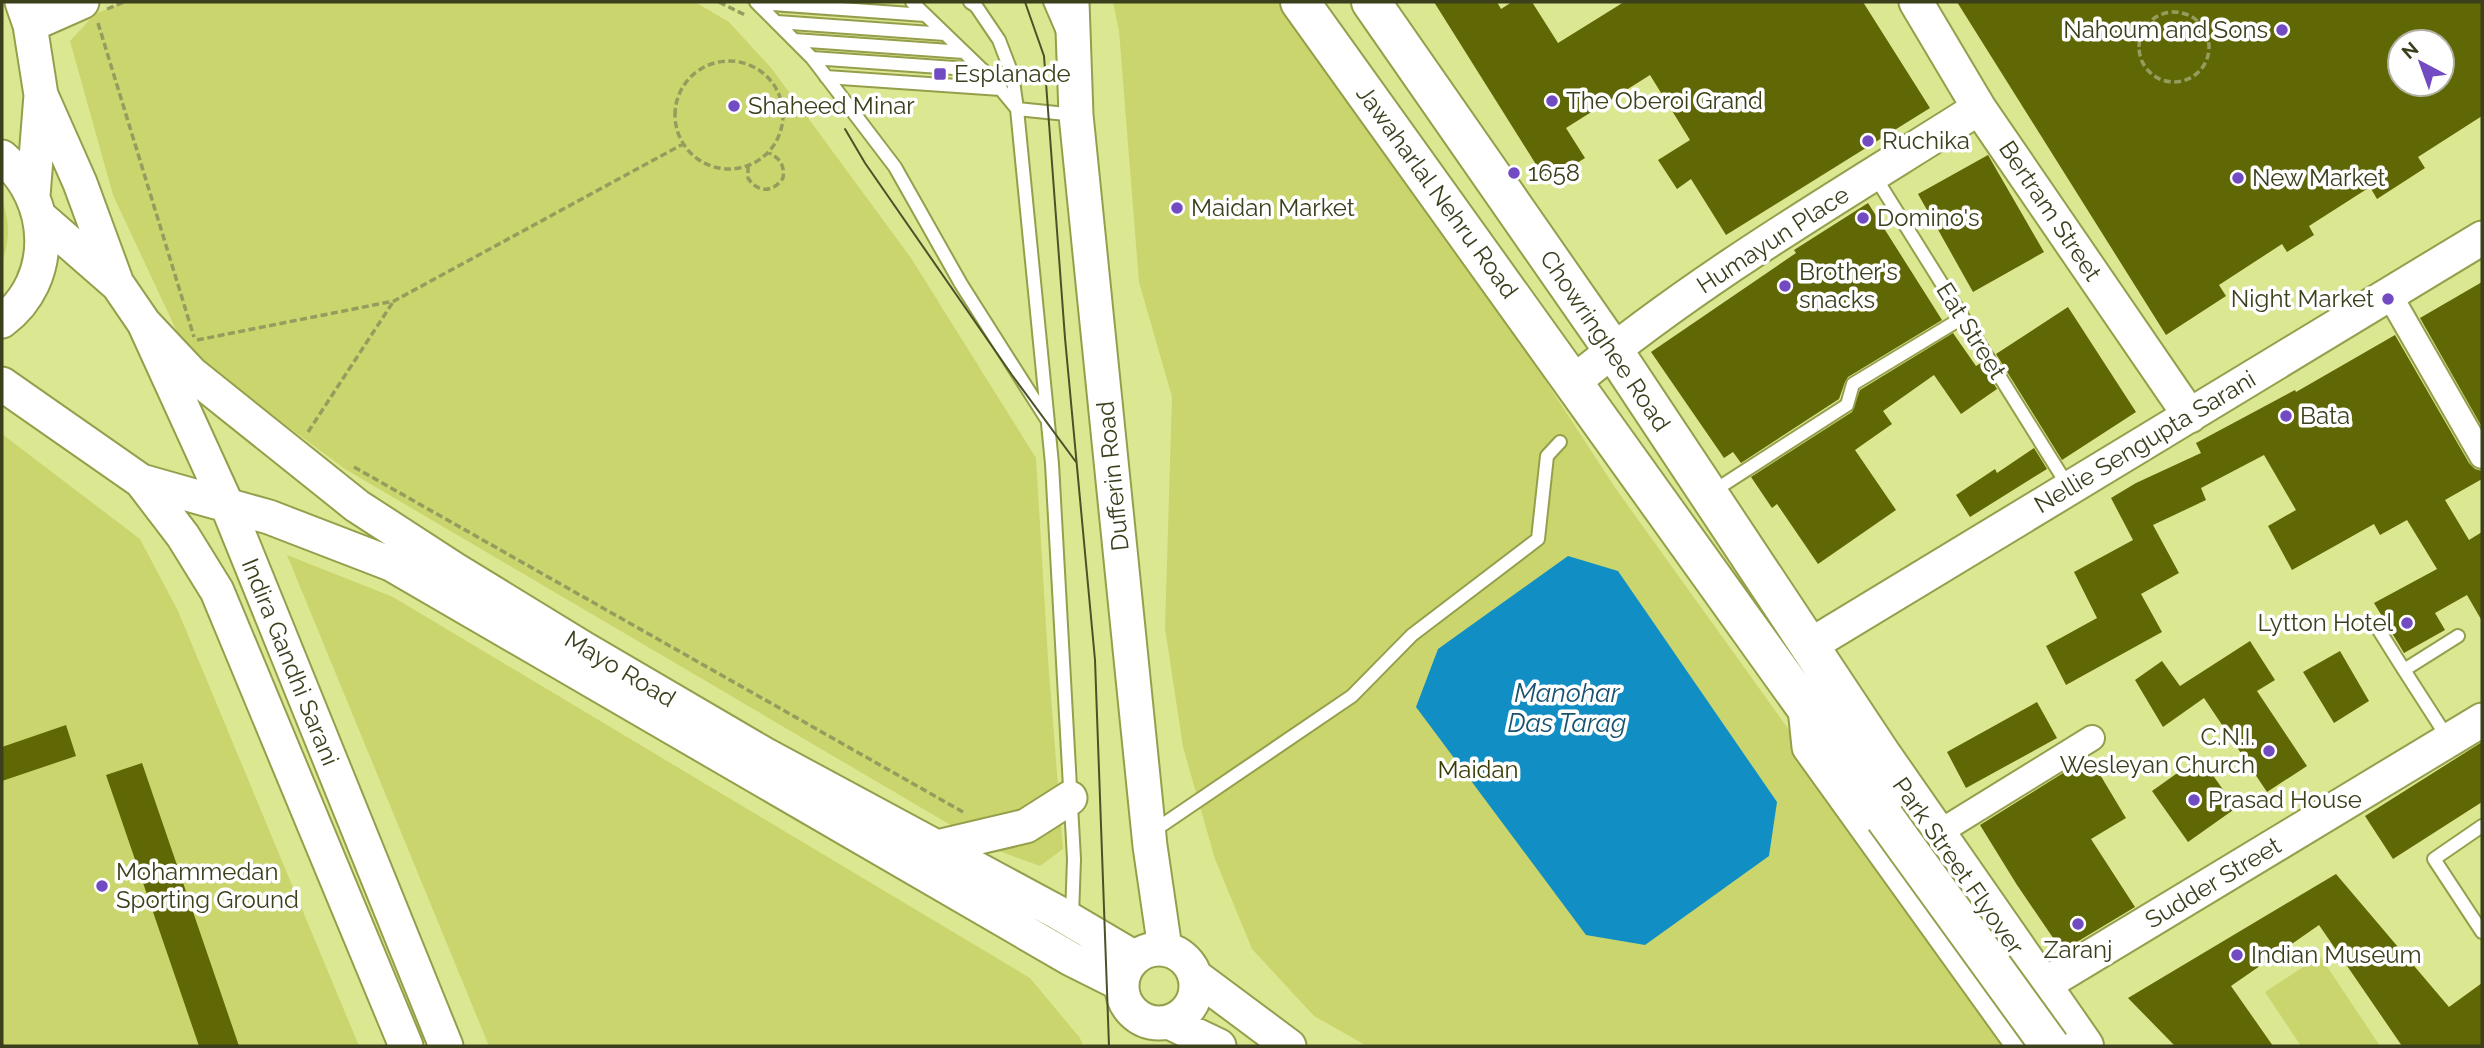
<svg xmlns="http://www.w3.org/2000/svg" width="2484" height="1048" font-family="Raleway,sans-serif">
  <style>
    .green { fill: #cad56d }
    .water { fill: #118fc4 }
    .building { fill: #606705; fill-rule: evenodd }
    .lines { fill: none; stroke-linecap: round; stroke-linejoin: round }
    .lane-casing { stroke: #959f4b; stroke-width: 16 }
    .street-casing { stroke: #959f4b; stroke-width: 28 }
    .secondary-casing { stroke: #959f4b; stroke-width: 37 }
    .primary-casing { stroke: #959f4b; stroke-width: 42 }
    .path { stroke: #959d5e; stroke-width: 3.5; stroke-dasharray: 7 3.5; stroke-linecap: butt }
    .lane { stroke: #fff; stroke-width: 12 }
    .street { stroke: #fff; stroke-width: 24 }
    .secondary { stroke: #fff; stroke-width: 33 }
    .primary { stroke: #fff; stroke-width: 38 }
    .tram { stroke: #4c5129; stroke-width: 2 }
    .primary-bridge-casing { stroke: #959f4b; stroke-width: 42; stroke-linecap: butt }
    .primary-bridge { stroke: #fff; stroke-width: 38 }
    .poi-dot { fill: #724ac2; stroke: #fff; stroke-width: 2.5 }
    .labels { text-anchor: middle; stroke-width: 7; stroke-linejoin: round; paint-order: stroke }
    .poi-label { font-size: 24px; fill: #3b3f1c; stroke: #fff; text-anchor: start }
    .street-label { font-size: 24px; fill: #3b3f1c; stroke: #fff }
    .park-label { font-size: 24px; fill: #393e05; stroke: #fff }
    .water-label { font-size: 26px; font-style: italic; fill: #19526f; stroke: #fff }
  </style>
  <rect width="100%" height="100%" fill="#dce792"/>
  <path class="green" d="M123 2H695L729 22 772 69 911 258 1036 458 1048 659 1063 849 1040 866 988 847 345 469 186 351 113 195 70 41 95 14Z
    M1113 2H1299L1616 489 2016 1046H1367L1314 1016 1252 949 1215 859 1183 747 1165 628 1172 397 1139 282 1119 31Z
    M2 200C10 222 10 240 2 262Z
    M2 434 140 539 178 611 359 1046H2Z
    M287 555 393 597 1030 978 1080 1038 1083 1046H489Z
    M2320 956 2380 1046H2301L2265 992Z"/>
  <path class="water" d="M1568 556 1618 571 1777 802 1769 856 1645 945 1586 935 1416 707 1438 649Z"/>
  <path class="building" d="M1434 2H1497L1501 9 1512 2H1532L1558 43 1624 2H1863L1930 108 1726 235 1691 179 1677 189 1658 160 1690 140 1650 75 1566 128 1585 158 1547 182Z
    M1957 2H2482V116L2418 157 2425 168 2377 199 2370 187 2309 226 2314 235 2287 252 2282 244 2219 285 2226 296 2166 335ZM2400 42H2442V84H2400Z
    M1988 155 2044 252 1973 292 1918 194Z
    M1868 203 1942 320 1848 377 1845 382 1839 399 1741 463 1733 452 1724 458 1651 352 1796 253 1794 250Z
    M2482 282V427L2420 318Z
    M2068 307 2136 412 2062 460 1996 354Z
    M1953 333 1976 366 1981 363 1997 389 1961 414 1934 375 1883 411 1892 424 1855 450 1896 510 1818 564 1777 504 1772 508 1751 477 1852 412 1860 390Z
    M2395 335 2469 463 2475 469 2482 471V479L2445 500 2469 540 2482 532V621L2467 595 2435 613 2445 630 2404 653 2374 603 2437 569 2407 520 2380 535 2374 524 2292 570 2268 526 2296 510 2264 455 2201 488 2206 500 2153 525 2179 573 2141 594 2162 632 2066 685 2046 646 2097 618 2074 572 2133 540 2111 498 2136 483 2201 453 2196 443 2295 390 2296 392Z
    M2034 448 2047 469 1970 517 1956 495 1995 469 1997 473Z
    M2250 641 2275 680 2257 691 2307 766 2267 792 2204 698 2163 727 2135 680 2162 661 2180 686Z
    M2340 651 2369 701 2334 723 2303 672Z
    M2037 702 2057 738 1966 788 1947 752Z
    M66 725 76 756 2 781V747Z
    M2482 742V802L2393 859 2365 816Z
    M2200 757 2236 808 2188 842 2152 791Z
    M2087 758H2090L2126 818 2091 839 2135 907 2062 951 2017 885 1980 825Z
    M142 763 239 1046H199L106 775Z
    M2336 874 2449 1007 2482 983V1046H2402L2319 925 2231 986 2273 1046H2175L2128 998Z"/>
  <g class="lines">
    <g class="lane-casing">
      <path id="lane" d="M756 2 812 58 895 167 961 284 1046 418
        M912 2 994 81 1017 109 1076 115
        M970 2 976 6 999 40 1012 74 1017 109 1052 464 1074 859 1072 916
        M1050 2 1063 32
        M757 3 925 15
        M777 22 945 34
        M794 40 964 52
        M812 58 983 70
        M826 77 1001 89
        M1874 175 2068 486
        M1712 492 1847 405 1853 384 1962 318
        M2377 627 2404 670
        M2449 740 2404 670 2458 636
        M2482 826 2434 859 2482 932
        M1152 832 1352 696 1412 635 1538 539 1547 456 1560 442"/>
    </g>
    <g class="street-casing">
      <path id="street" d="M2389 294 2482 456
        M1948 827 2092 738"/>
    </g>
    <g class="secondary-casing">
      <path id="secondary" d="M22 2 30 25 41 95 33 196
        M1072 2 1076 115 1150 846 1165 949
        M1916 2 1979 108 2190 416
        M30 25 82 2
        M41 95 80 183 116 281
        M2 157C53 199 57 280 2 321
        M40 217 118 285 144 323 227 505 446 1046
        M144 323 192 374 357 506 454 569 583 648 764 754 1057 912 1135 958
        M1574 382C1700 277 1842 195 1979 108
        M2 384 141 481 183 536 217 591 406 1046
        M141 481 269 517 391 564 1071 959 1121 984
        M1809 646 2482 238
        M1805 708 1809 747 2024 1046
        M937 847 1026 826 1070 798
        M1122 986a37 37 0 1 1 74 0a37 37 0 1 1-74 0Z
        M1195 976 1289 1046
        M2052 980 2482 720
        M1169 1022 1219 1046"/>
    </g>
    <g class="primary-casing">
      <path id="primary" d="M1300 2 1885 818
        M1371 2 1613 350 1881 754 2084 1046"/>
    </g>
    <path class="path" d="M719 2 745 15
      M107 9 124 2
      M2139 47a35 35 0 1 1 70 0a35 35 0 1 1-70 0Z
      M98 23 194 337
      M675 115a54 54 0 1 1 108 0a54 54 0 1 1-108 0Z
      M748 166V178C757 193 773 193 783 178 785 166 780 158 769 153
      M197 340 394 301 683 144
      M308 432 393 302
      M354 467 963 812"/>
    <use href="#lane" class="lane"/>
    <use href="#street" class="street"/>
    <use href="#secondary" class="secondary"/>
    <use href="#primary" class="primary"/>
    <path class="tram" d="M1025 2 1044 56 1065 338 1095 660 1109 1046
      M845 129 865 163 1012 375 1076 462"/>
    <g class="primary-bridge-casing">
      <path id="primary-bridge" d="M1885 818 2050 1046"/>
    </g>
    <use href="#primary-bridge" class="primary-bridge"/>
  </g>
  <g class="poi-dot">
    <circle cx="2282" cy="30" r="7"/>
    <rect x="933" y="67" width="14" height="14" rx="3.5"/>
    <circle cx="1552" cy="101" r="7"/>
    <circle cx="734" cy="106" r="7"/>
    <circle cx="1868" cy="141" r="7"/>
    <circle cx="1514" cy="173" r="7"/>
    <circle cx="2238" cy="178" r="7"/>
    <circle cx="1177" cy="208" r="7"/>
    <circle cx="1863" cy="218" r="7"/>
    <circle cx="1785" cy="286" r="7"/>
    <circle cx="2388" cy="299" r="7"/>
    <circle cx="2286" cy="416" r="7"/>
    <circle cx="2407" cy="623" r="7"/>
    <circle cx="2269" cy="751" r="7"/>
    <circle cx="2194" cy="800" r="7"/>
    <circle cx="102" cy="886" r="7"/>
    <circle cx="2078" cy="924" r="7"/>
    <circle cx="2237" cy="955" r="7"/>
  </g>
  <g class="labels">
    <g class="poi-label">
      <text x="2268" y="38" text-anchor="end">Nahoum and Sons</text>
      <text x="954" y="82">Esplanade</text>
      <text x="1566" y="109">The Oberoi Grand</text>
      <text x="748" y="114">Shaheed Minar</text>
      <text x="1882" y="149">Ruchika</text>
      <text x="1528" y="181">1658</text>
      <text x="2252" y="186">New Market</text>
      <text x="1191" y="216">Maidan Market</text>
      <text x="1877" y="226">Domino's</text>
      <text x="1799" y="280">Brother's<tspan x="1799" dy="28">snacks</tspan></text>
      <text x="2374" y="307" text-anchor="end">Night Market</text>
      <text x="2300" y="424">Bata</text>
      <text x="2393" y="631" text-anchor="end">Lytton Hotel</text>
      <text x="2255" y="745" text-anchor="end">C.N.I.<tspan x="2255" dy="28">Wesleyan Church</tspan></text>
      <text x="2208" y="808">Prasad House</text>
      <text x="116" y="880">Mohammedan<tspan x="116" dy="28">Sporting Ground</tspan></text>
      <text x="2078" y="958" text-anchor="middle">Zaranj</text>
      <text x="2251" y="963">Indian Museum</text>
    </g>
    <g class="street-label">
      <text transform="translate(1437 192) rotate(54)" y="8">Jawaharlal Nehru Road</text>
      <text transform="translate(2050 211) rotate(56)" y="8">Bertram Street</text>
      <text transform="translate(1773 240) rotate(-33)" y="8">Humayun Place</text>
      <text transform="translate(1971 331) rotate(58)" y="8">Eat Street</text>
      <text transform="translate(1605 341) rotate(56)" y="8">Chowringhee Road</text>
      <text transform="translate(2145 442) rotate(-31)" y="8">Nellie Sengupta Sarani</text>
      <text transform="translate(1113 476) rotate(-96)" y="8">Dufferin Road</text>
      <text transform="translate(290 662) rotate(68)" y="8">Indira Gandhi Sarani</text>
      <text transform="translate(620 669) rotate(31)" y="8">Mayo Road</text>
      <text transform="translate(1958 866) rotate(55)" y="8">Park Street Flyover</text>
      <text transform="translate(2213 883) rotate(-31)" y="8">Sudder Street</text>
    </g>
    <g class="park-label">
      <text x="1478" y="778">Maidan</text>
    </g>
    <g class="water-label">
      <text x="1567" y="702">Manohar<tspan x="1567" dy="30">Das Tarag</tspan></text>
    </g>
  </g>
  <rect width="2484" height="1048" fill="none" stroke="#3b3f1c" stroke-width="7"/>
  <g transform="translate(2421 63) rotate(319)"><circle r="33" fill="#ffffff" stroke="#b1b2a4" stroke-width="2"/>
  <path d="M0-5L12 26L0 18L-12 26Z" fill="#724ac2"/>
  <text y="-10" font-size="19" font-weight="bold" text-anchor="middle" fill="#3b3f1c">N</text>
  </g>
</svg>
